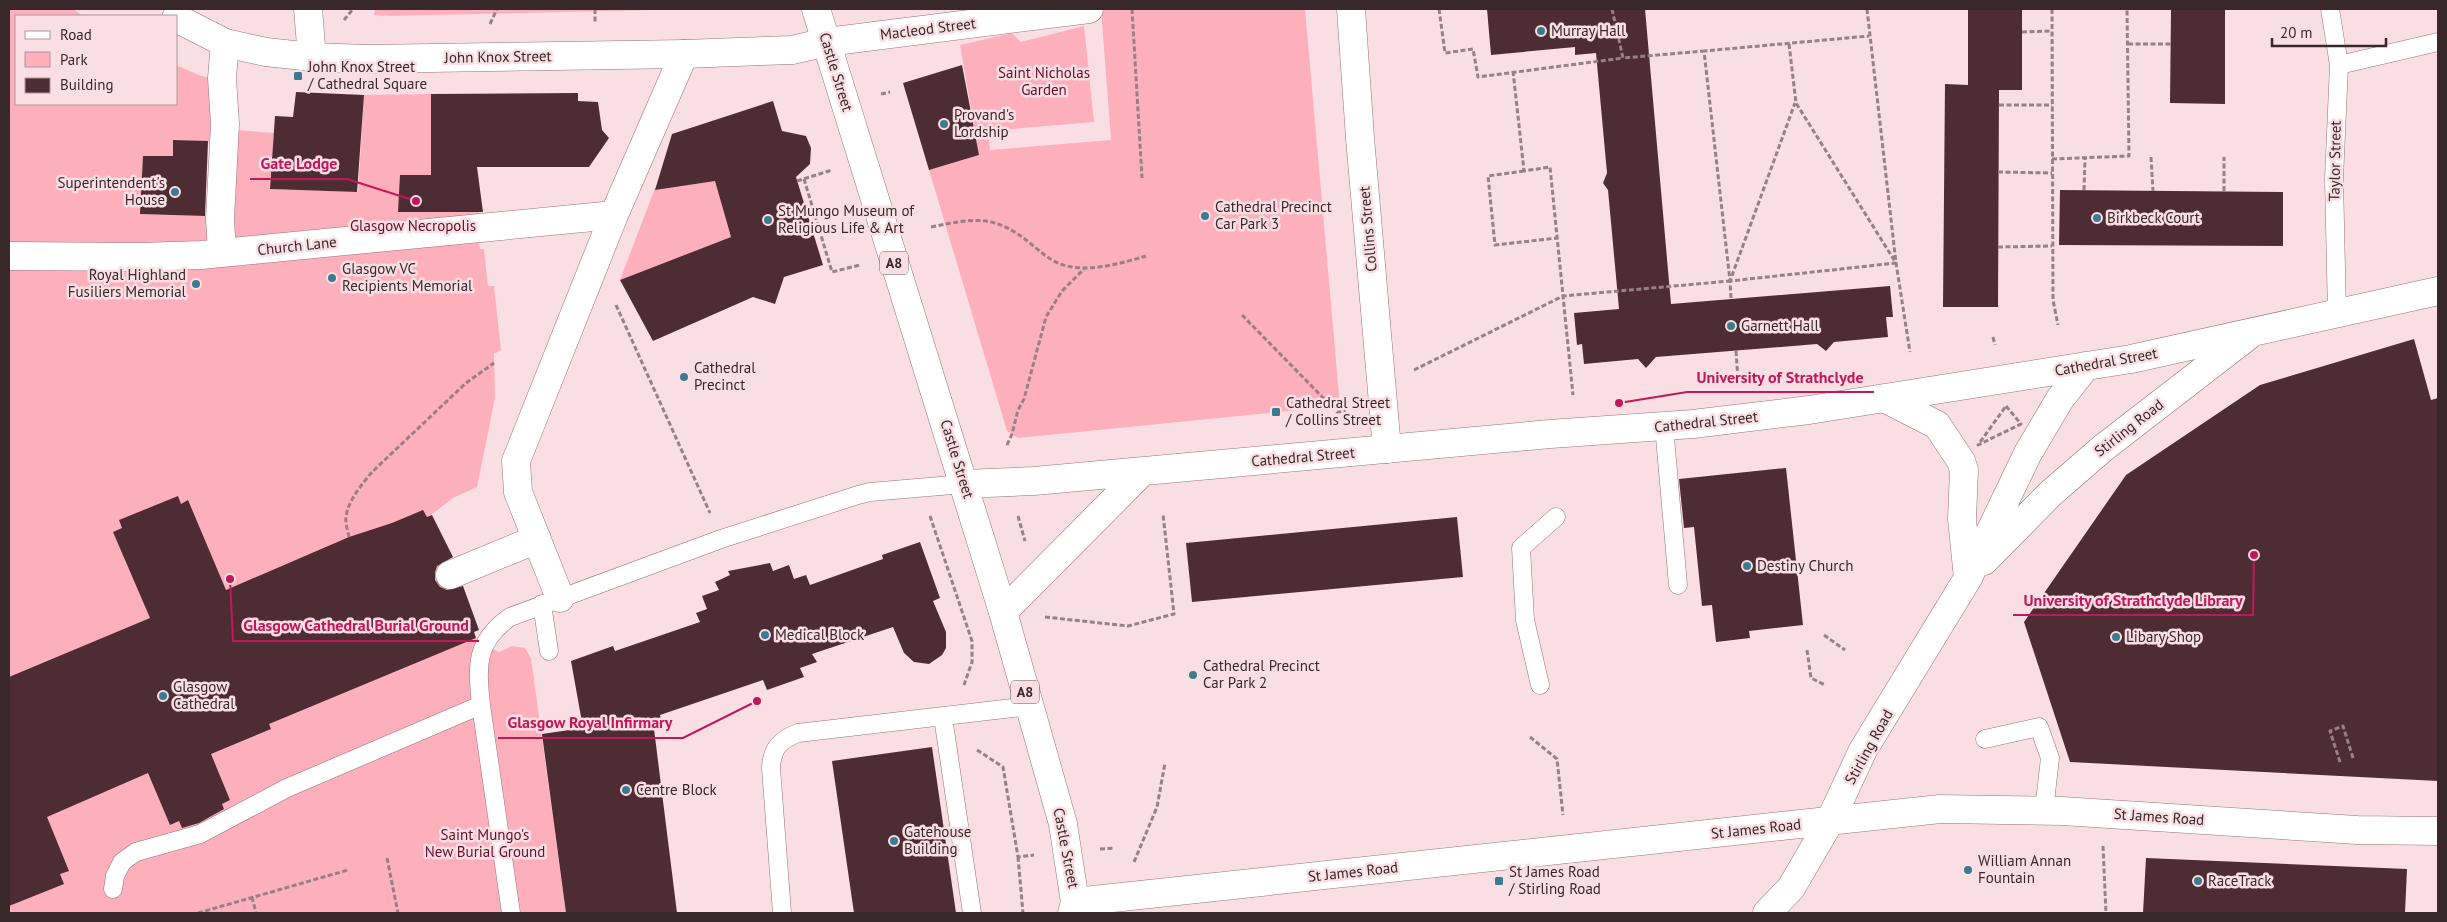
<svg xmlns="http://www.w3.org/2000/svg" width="2447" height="922" font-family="'PT Sans',sans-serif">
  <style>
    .green { fill: #feafbc; fill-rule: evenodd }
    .building { fill: #4d2d33 }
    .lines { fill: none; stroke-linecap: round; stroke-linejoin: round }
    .lane-casing { stroke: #967176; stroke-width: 19 }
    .street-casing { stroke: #967176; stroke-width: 29 }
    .secondary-casing { stroke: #967176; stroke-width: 29 }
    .primary-casing { stroke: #967176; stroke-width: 29 }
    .path { stroke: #968185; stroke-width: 3; stroke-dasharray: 5 2.5; stroke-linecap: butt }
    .lane { stroke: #fff; stroke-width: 18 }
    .street { stroke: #fff; stroke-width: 28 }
    .secondary { stroke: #fff; stroke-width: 28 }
    .primary { stroke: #fff; stroke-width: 28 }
    .poi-dot { fill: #3c7a8f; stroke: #f9dfe3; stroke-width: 2 }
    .labels { text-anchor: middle; stroke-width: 5; stroke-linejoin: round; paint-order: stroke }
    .shield { fill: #f9dfe3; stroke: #725f62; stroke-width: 1 }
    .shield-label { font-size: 14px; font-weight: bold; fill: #38282b }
    .street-label { font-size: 15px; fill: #38282b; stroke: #f9dfe3 }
    .poi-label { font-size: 15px; fill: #38282b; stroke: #f9dfe3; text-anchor: start }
    .park-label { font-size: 15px; fill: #670c2a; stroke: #f9dfe3 }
    .leader { fill: none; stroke: #c2185b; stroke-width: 2 }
    .callout-dot { fill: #c2185b; stroke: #f9dfe3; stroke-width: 2 }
    .callout-label { font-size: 16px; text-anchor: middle; font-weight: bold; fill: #c2185b; stroke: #f9dfe3; stroke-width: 5; stroke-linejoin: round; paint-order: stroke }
  </style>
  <rect width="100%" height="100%" fill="#f9dfe3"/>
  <path class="green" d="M9 9H73L83 16H16V104H176V65L201 76 235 82 236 130 274 133 270 189 358 192 364 95 431 94V167L475 212H479L483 242 479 243 480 249H484L488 286H494L501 350 494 354 495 398 477 487 453 498 427 518 477 641 499 652 512 646 525 648 531 658 566 913H9ZM174 140 214 142 206 216 141 214 143 156H173Z
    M375 9H693L390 16 374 15Z
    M1101 9H1305L1340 406 1018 438 1007 431 929 170 979 155 960 45 1012 33 1021 42 1084 26 1094 122 988 131 990 150 1111 140Z
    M700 126 731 237 620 280 655 188H666Z"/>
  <path class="building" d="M1487 9H1645L1671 304 1890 286 1893 317H1886L1888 337 1834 342 1826 351 1817 344 1656 357 1646 368 1638 359 1584 364 1582 344 1577 345 1574 313 1619 309 1608 190 1603 183 1607 173 1596 53 1575 55V47L1491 55Z
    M1968 9H2022V90H1999L1998 307H1943L1945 84 1968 85Z
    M2171 9H2225V104L2170 103Z
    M962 65 979 155 929 170 903 83Z
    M296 92 364 95 357 192 270 189 275 116 293 117Z
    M578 93V101L598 102 602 130 609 138 589 167H477L483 212H398L400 175H431V94Z
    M773 101 782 131 806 136 811 148 810 164 796 177 823 265 784 277 775 304 753 297 653 341 620 280 731 237 715 181 655 190 672 134Z
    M173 140 208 141 205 216 140 214 143 156H173Z
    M2060 190 2283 192V246L2059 245Z
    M2414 339 2431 400 2438 398V781L2070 762 2024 622 2126 475 2260 385Z
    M1786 468 1803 625 1749 631 1750 638 1716 642 1712 605 1702 606 1694 527 1684 528 1679 479Z
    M178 496 181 504 188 500 226 590 349 537 392 523 423 510 427 517 432 515 453 557 437 566 435 572V580L440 587 447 590 463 586 479 630 474 632 476 638 269 724 271 729 211 754 230 800 222 804 224 809 199 823 182 828 179 821 170 825 148 773 47 817 69 871 60 874 64 884 9 906V677L150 618 113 532 122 528 119 520Z
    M1457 517 1463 577 1192 602 1186 543Z
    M920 542 940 598 933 601 946 632V648L942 655 929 664 914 662 904 653 893 627 812 654 817 662 800 668 804 677 767 690 763 680 660 715 663 727 654 729 677 913H566L542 734 583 728 571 661 613 646 615 651 700 622 696 613 707 609 702 596 719 590 715 582 730 575 728 571 770 563 773 571 789 565 794 579 806 575 810 585 883 559 882 555Z
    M932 747 956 913H854L832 761Z
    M2146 858 2407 869 2405 913H2143Z"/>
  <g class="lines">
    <g class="lane-casing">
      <path id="lane" d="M2330 9 2339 65 2334 179 2337 314
        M2339 65 2438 42
        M1664 426 1678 585
        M542 604 549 651
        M1540 685 1525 620 1521 548 1556 517
        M481 705 511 913
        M943 717 972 913
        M1985 739 2039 727 2050 758 2044 811
        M113 889 115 876 122 862 136 852 200 834 287 788 481 705C477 665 475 642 510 617L721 539 858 495 870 492 964 484
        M782 913 771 768C772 748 780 740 798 733L1030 706"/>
    </g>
    <g class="street-casing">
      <path id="street" d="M308 9 312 57
        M1351 9 1360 138 1387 449
        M827 42 1089 9
        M222 253 220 219 225 124 222 78 225 43
        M9 256 141 257 201 255 614 215
        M450 575 537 539
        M560 598 518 492 516 461 614 215 684 54
        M1075 902 1940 809 2062 811 2357 830 2438 831"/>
    </g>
    <g class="secondary-casing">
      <path id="secondary" d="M176 18 225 43 266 52 312 57 367 59 684 54 792 50 827 42
        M1884 398 1937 425 1961 461 1964 470 1962 519 1968 578
        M964 484 1034 481 1550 434 1693 424 1809 410 2131 359 2438 291
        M1984 561 2050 494 2103 448 2248 336
        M1003 612 1143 471
        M1767 913 1791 888 1830 821 1863 750 1968 578 2028 453 2060 399 2086 366"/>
    </g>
    <g class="primary-casing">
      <path id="primary" d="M816 9 1003 612 1063 824 1075 902 1072 913"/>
    </g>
    <path class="path" d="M595 9V23
      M1132 9 1142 178
      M1439 9 1445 53 1473 49 1478 77 1623 58
      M1612 9 1623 58 1704 51
      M1867 9 1896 263 1910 352
      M2052 9 2053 300 2058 325
      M344 20 353 9
      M490 24 497 9
      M2022 32 2052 31
      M1789 44 1796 103 1896 263 1730 281 1704 51 1869 36
      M2128 44H2171
      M1513 71 1524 171 1550 167 1573 395
      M881 94 890 92
      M1999 105H2052
      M2151 157 2153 191
      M2052 159 2129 156 2127 9
      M1524 171 1488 176 1495 245 1557 238
      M1998 172 2052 173
      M804 179 832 272 860 265
      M797 181 832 170
      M2084 190 2085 158
      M2224 191V157
      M931 227C975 218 995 214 1031 244 1042 253 1053 263 1067 266 1092 272 1122 263 1146 256
      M1998 247 2052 246
      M1731 298 1730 281 1795 103
      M616 305 710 513
      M1242 315 1337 412 1346 411
      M1993 337 1995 345
      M1736 351 1738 380
      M1414 370 1563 296 1730 281
      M2006 406 2021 424 1978 445Z
      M1007 445 1012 434 1018 410 1024 399 1046 317 1062 291 1084 269
      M930 516 972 641V662L964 685
      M1018 516 1025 541
      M349 537C348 531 345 523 346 517 348 500 363 483 373 471L466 383 494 363
      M1045 617 1128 626 1174 614 1163 514
      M1824 635 1845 650
      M1807 650 1811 678 1825 685
      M1530 737 1557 759 1563 815
      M977 750 1003 767 1018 857 1034 855
      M2340 762 2330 731 2343 726 2353 758
      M2103 846 2106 913
      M1100 849 1115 848
      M1018 857 1023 913
      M387 858 398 913
      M1134 862 1157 807 1165 763
      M252 897 256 913
      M198 913 348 870"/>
    <use href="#lane" class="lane"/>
    <use href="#street" class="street"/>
    <use href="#secondary" class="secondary"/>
    <use href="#primary" class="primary"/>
  </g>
  <g class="poi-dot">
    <circle cx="1541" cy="31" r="5"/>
    <rect x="293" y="71" width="10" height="10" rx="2.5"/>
    <circle cx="944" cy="124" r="5"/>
    <circle cx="175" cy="192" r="5"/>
    <circle cx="1205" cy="216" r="5"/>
    <circle cx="2097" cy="218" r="5"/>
    <circle cx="768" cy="220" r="5"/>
    <circle cx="332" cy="278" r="5"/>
    <circle cx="196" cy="284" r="5"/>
    <circle cx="1731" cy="326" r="5"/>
    <circle cx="684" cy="377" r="5"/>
    <rect x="1271" y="407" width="10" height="10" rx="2.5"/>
    <circle cx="1747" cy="566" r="5"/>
    <circle cx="765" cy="635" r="5"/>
    <circle cx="2116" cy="637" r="5"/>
    <circle cx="1193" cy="675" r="5"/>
    <circle cx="163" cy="696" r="5"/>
    <circle cx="626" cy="790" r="5"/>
    <circle cx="894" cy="841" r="5"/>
    <circle cx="1968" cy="870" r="5"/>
    <rect x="1494" y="876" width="10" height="10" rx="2.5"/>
    <circle cx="2198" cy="881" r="5"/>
  </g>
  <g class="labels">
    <g class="shield">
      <rect x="880" y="251.5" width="28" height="23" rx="4"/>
      <rect x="1011" y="680.5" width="28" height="23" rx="4"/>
    </g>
    <g class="shield-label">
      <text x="894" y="268">A8</text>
      <text x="1025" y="697">A8</text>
    </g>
    <g class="street-label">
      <text transform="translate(928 29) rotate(-7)" y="5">Macleod Street</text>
      <text transform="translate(498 57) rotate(-1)" y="5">John Knox Street</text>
      <text transform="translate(836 72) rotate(73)" y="5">Castle Street</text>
      <text transform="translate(2335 161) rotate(-89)" y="5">Taylor Street</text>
      <text transform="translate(1368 229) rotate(-95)" y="5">Collins Street</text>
      <text transform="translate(297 246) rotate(-6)" y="5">Church Lane</text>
      <text transform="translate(2106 362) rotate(-10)" y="5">Cathedral Street</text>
      <text transform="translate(1706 422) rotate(-6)" y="5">Cathedral Street</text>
      <text transform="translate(2129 428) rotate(-38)" y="5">Stirling Road</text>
      <text transform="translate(1303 457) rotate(-5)" y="5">Cathedral Street</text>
      <text transform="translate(957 459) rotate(73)" y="5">Castle Street</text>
      <text transform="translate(1869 747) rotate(-61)" y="5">Stirling Road</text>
      <text transform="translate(2159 817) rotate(4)" y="5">St James Road</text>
      <text transform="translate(1756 829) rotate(-6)" y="5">St James Road</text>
      <text transform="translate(1066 848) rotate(79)" y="5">Castle Street</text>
      <text transform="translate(1353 872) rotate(-6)" y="5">St James Road</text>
    </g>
    <g class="poi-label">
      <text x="1551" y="36">Murray Hall</text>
      <text x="308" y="72">John Knox Street<tspan x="308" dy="17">/ Cathedral Square</tspan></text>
      <text x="954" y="120">Provand's<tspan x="954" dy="17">Lordship</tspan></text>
      <text x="165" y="188" text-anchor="end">Superintendent's<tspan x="165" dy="17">House</tspan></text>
      <text x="1215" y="212">Cathedral Precinct<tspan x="1215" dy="17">Car Park 3</tspan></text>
      <text x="778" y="216">St Mungo Museum of<tspan x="778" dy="17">Religious Life &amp; Art</tspan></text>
      <text x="2107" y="223">Birkbeck Court</text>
      <text x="342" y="274">Glasgow VC<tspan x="342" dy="17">Recipients Memorial</tspan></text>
      <text x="186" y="280" text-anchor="end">Royal Highland<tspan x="186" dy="17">Fusiliers Memorial</tspan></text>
      <text x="1741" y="331">Garnett Hall</text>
      <text x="694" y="373">Cathedral<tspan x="694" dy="17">Precinct</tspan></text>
      <text x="1286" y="408">Cathedral Street<tspan x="1286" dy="17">/ Collins Street</tspan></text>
      <text x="1757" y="571">Destiny Church</text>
      <text x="775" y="640">Medical Block</text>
      <text x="2126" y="642">Libary Shop</text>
      <text x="1203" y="671">Cathedral Precinct<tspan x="1203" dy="17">Car Park 2</tspan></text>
      <text x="173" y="692">Glasgow<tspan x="173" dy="17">Cathedral</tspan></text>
      <text x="636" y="795">Centre Block</text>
      <text x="904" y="837">Gatehouse<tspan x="904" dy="17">Building</tspan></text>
      <text x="1978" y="866">William Annan<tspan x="1978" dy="17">Fountain</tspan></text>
      <text x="1509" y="877">St James Road<tspan x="1509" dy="17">/ Stirling Road</tspan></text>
      <text x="2208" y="886">RaceTrack</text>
    </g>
    <g class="park-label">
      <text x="1044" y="78">Saint Nicholas<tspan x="1044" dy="17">Garden</tspan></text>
      <text x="413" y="231">Glasgow Necropolis</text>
      <text x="485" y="840">Saint Mungo's<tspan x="485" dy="17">New Burial Ground</tspan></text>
    </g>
  </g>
  <path class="leader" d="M416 201L347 179H250M1619 403L1687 392H1874M2254 555L2253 615H2013M230 579L233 641H479M757 701L683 738H498"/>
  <g class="callout-dot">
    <circle cx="416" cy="201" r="5"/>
    <circle cx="1619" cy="403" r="5"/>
    <circle cx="2254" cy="555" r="5"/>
    <circle cx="230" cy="579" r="5"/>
    <circle cx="757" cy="701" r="5"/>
  </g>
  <g class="callout-label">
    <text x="299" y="169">Gate Lodge</text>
    <text x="1780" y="383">University of Strathclyde</text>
    <text x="2133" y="606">University of Strathclyde Library</text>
    <text x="356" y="631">Glasgow Cathedral Burial Ground</text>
    <text x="590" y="728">Glasgow Royal Infirmary</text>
  </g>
  <rect width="2447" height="922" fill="none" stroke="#38282b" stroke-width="20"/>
  <rect x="15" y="15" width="162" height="90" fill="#f9dfe3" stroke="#ac9699"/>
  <rect x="25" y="31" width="25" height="8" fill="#ffffff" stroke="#ac9699"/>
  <text x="60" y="40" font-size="15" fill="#38282b">Road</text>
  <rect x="25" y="52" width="25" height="15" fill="#feafbc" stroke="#ac9699"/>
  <text x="60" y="65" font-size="15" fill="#38282b">Park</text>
  <rect x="25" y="78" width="25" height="15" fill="#4d2d33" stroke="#ac9699"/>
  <text x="60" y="90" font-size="15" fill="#38282b">Building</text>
  <path d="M2272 38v8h114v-8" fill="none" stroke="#38282b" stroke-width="2.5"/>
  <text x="2280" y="38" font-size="15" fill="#38282b" stroke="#f9dfe3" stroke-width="4" paint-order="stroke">20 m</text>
</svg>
